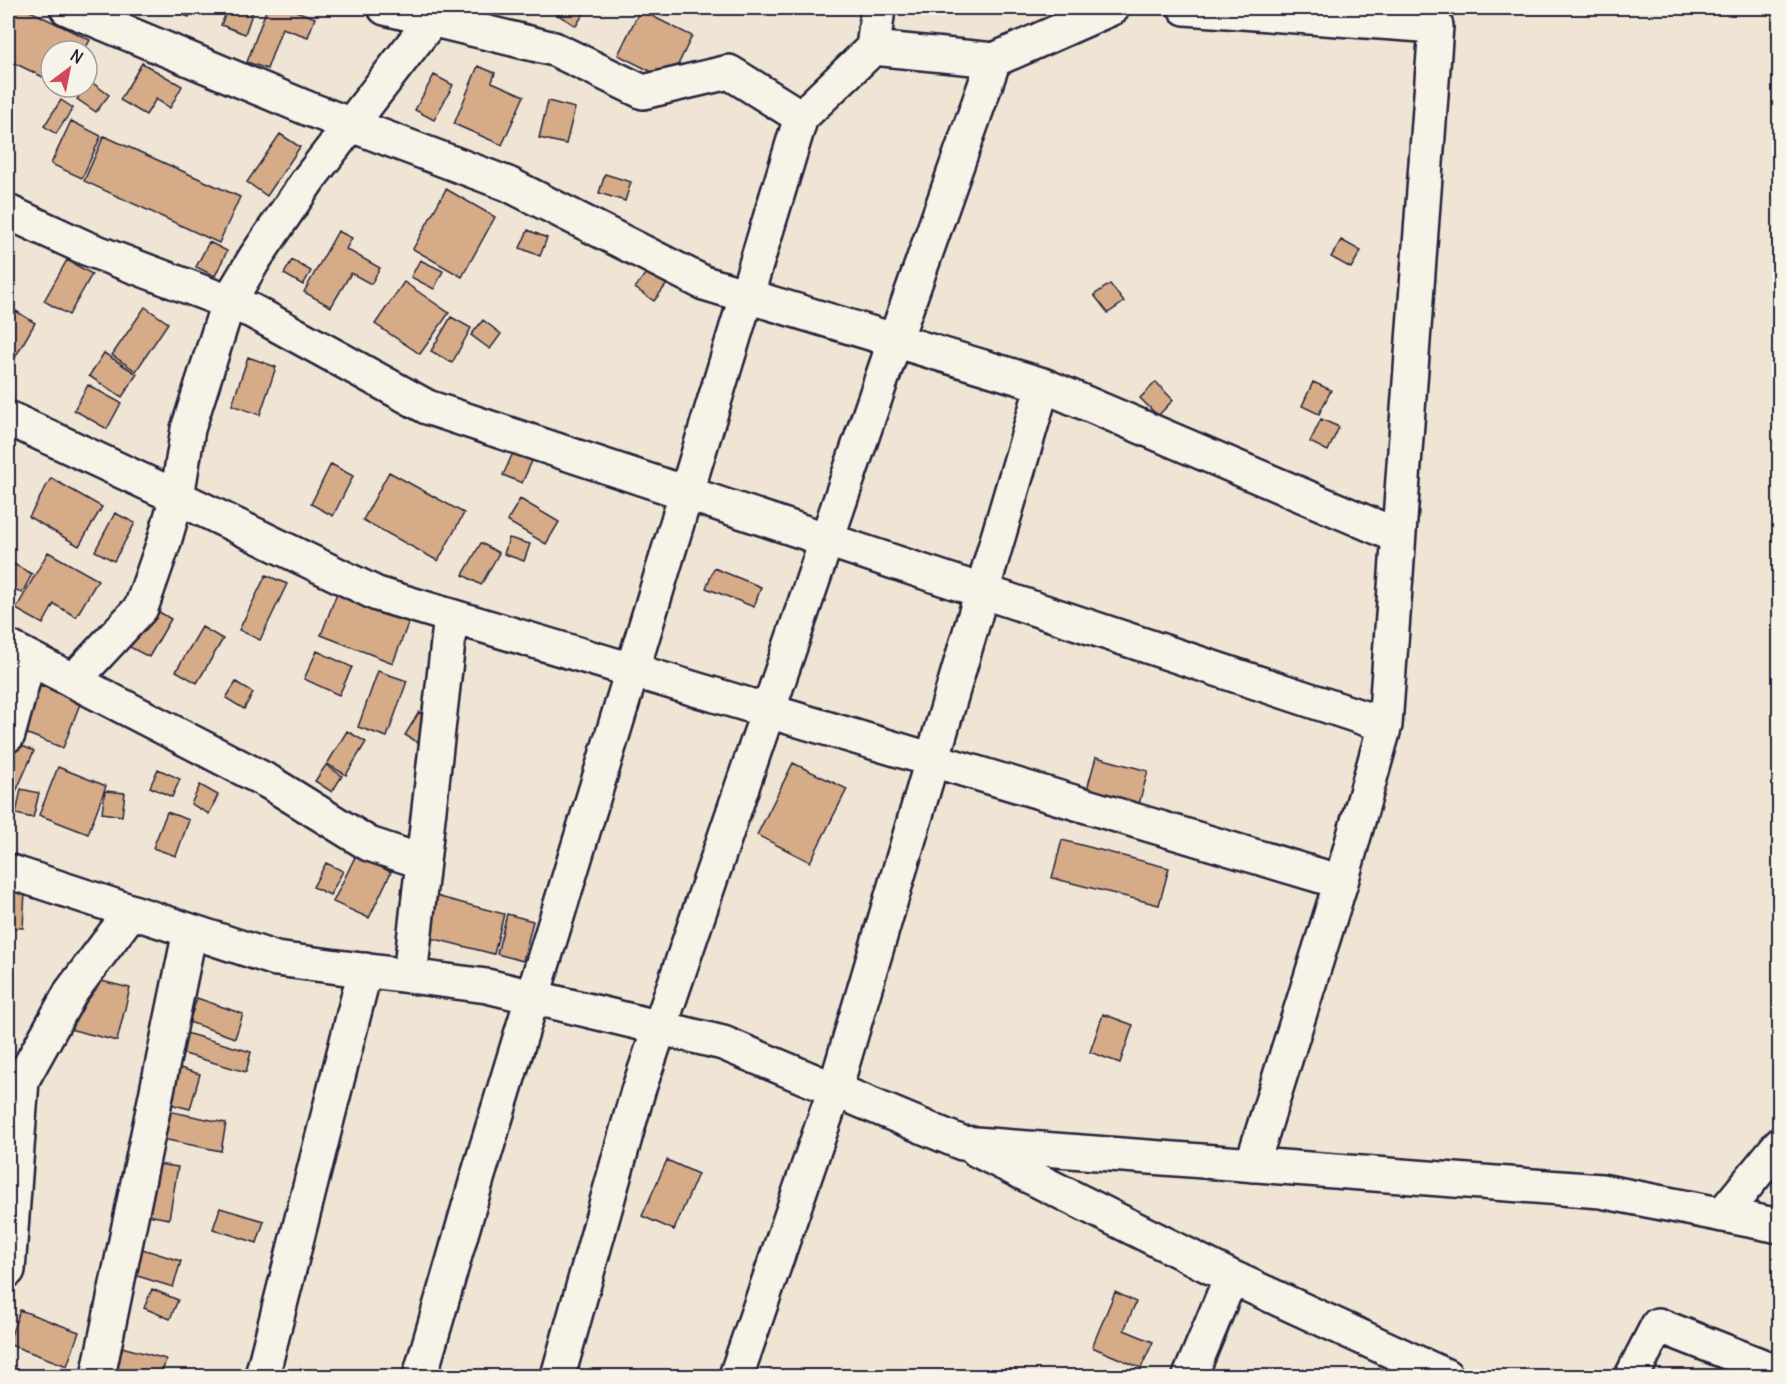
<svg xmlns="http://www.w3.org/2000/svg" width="1787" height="1384" font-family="Delius,sans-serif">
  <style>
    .building { fill: #d6ab87; stroke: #22223b; stroke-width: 1.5 }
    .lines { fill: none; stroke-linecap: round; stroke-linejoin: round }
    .minor-casing { stroke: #22223b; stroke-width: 38 }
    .minor { stroke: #f7f3e8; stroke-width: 33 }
  </style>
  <rect width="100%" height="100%" fill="#f0e5d5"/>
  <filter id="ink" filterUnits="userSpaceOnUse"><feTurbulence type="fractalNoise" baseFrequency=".0167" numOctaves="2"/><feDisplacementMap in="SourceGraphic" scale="12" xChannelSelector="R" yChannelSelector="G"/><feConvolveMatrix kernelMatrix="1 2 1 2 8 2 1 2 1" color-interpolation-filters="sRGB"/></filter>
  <g filter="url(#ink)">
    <path class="building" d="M8 8H24L90 40 84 51H51V81L8 60Z
      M228 8H254L245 34 221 25Z
      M267 8H288L315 18 308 37 282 28 267 69 247 62Z
      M551 8H587L576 26 550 10Z
      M673 8H712V10L673 9Z
      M167 9V8H193L189 17Z
      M640 10 692 36 670 81 618 55Z
      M142 63 182 86 170 108 156 99 146 115 120 100Z
      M478 66 495 73 492 82 524 96 502 145 454 124Z
      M434 75 453 85 434 120 415 110Z
      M90 81 109 95 96 112 77 99Z
      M61 100 73 108 56 134 44 126Z
      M548 101 575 108 566 144 539 138Z
      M71 121 101 136 82 178 51 164Z
      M280 134 300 147 267 196 247 182Z
      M104 136 240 197 219 243 84 181Z
      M605 174 631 182 625 201 599 193Z
      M446 189 495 217 462 277 413 249Z
      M528 230 547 238 540 256 520 248Z
      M338 231 352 238 346 249 380 268 371 284 351 273 331 307 304 292Z
      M1341 240 1361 251 1351 268 1331 257Z
      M209 242 227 251 215 276 196 267Z
      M67 260 92 274 69 315 44 301Z
      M292 260 311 271 303 285 284 274Z
      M420 260 443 271 434 289 411 277Z
      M648 270 667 284 654 301 635 288Z
      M404 282 449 313 420 354 375 324Z
      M1110 284 1124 302 1108 313 1094 295Z
      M145 307 168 323 136 371 112 355Z
      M16 311 35 323 9 368 8 327Z
      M451 317 471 328 452 363 431 351Z
      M483 320 501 334 490 349 471 335Z
      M104 353 137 374 122 397 89 376Z
      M248 357 276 367 260 415 232 405Z
      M1156 382 1173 400 1158 416 1140 398Z
      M1313 382 1331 390 1319 414 1302 406Z
      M88 385 121 403 107 429 74 410Z
      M1321 419 1339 427 1328 451 1310 442Z
      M513 453 532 461 522 483 503 475Z
      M331 464 353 476 333 516 311 504Z
      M389 472 464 513 438 561 363 520Z
      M51 478 102 507 79 546 29 517Z
      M520 499 559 522 546 544 507 521Z
      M115 513 135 523 114 561 95 551Z
      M509 538 530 544 524 561 504 554Z
      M481 543 499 553 481 585 463 575Z
      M48 552 98 580 76 617 54 604 43 624 16 609Z
      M12 563 32 574 22 593 8 585V571Z
      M714 568 761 587 754 607 706 588Z
      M266 575 287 584 260 640 239 630Z
      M337 593 409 621 393 663 321 635Z
      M146 604 171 619 149 657 124 644Z
      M202 627 223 639 197 683 176 671Z
      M317 651 352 667 339 695 304 679Z
      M378 671 407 681 387 737 358 727Z
      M31 682 81 701 63 748 13 728Z
      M236 682 253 693 244 709 226 698Z
      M419 712 439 724 425 747 405 735Z
      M347 731 366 742 346 775 327 764Z
      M13 742 34 751 14 796 8 794V755Z
      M1096 757 1148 771 1139 804 1087 789Z
      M793 763 847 789 810 862 757 835Z
      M326 765 342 776 332 792 315 781Z
      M58 767 106 786 88 834 39 815Z
      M158 769 180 779 172 797 150 787Z
      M200 785 218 795 209 814 191 804Z
      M21 789 39 793 33 818 16 814Z
      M105 791 125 793 122 816 102 813Z
      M167 812 189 820 176 856 153 848Z
      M1062 840 1169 868 1159 905 1052 878Z
      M356 855 391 872 369 918 333 902Z
      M326 863 343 871 330 895 313 887Z
      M8 890 25 891 23 928 8 927Z
      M432 895 504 914 494 954 423 936Z
      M507 914 533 921 523 961 497 954Z
      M81 976 130 988 117 1041 69 1029Z
      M197 998 243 1014 235 1038 189 1022Z
      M1103 1014 1133 1025 1120 1063 1090 1052Z
      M186 1033 251 1052 246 1072 181 1053Z
      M180 1068 200 1074 190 1109 170 1104Z
      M168 1111 226 1123 221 1151 162 1139Z
      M667 1160 698 1174 674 1230 642 1216Z
      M150 1163 178 1167 169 1219 142 1214Z
      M220 1208 264 1221 257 1243 213 1229Z
      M139 1248 181 1261 173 1287 131 1274Z
      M152 1289 178 1300 170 1319 144 1308Z
      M1115 1292 1136 1302 1124 1330 1153 1342 1141 1368 1092 1347Z
      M20 1310 79 1332 67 1366 8 1344Z
      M118 1346 166 1359 161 1376H110Z"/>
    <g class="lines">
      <g class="minor-casing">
        <path id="minor" d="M67 8 309 109 508 184 704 283 1043 385 1398 536
          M385 8 554 49 643 92 729 72 801 117 873 48 878 8
          M1185 8 1436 26 1385 725 1341 882 1252 1165
          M873 48 994 60 1112 8
          M8 212 86 248 252 311 427 407 1385 725
          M8 418 177 497 377 594 1341 882
          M8 647 269 782 369 844 423 862
          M73 681 141 608 164 542 177 497 188 429 228 303 255 258 308 180 441 8
          M8 735 29 658
          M8 871 276 959 487 986 723 1043 962 1143 1601 1191 1780 1226
          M410 976 451 616
          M977 1150 1231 1277 1446 1376
          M1722 1215 1780 1144
          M8 1270 22 1080 71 992 131 912
          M98 1376 190 931
          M262 1376 365 970
          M420 1376 477 1179 801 117
          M558 1376 638 1091 895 340 994 60
          M736 1376 835 1089 1043 385
          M1190 1376 1231 1277
          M1632 1376 1658 1325 1780 1373"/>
      </g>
      <use href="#minor" class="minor"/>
    </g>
  </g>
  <rect width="1787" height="1384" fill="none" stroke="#f7f3e8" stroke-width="30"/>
  <rect x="15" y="15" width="1757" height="1354" fill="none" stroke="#22223b" stroke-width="2" filter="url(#ink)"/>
  <g transform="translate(69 69) rotate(32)"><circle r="28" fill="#f7f3e8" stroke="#a29fa3" stroke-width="1.5"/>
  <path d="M0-4.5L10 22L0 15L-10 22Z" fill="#d1495b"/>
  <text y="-9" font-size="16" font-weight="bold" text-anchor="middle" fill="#22223b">N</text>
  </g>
</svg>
